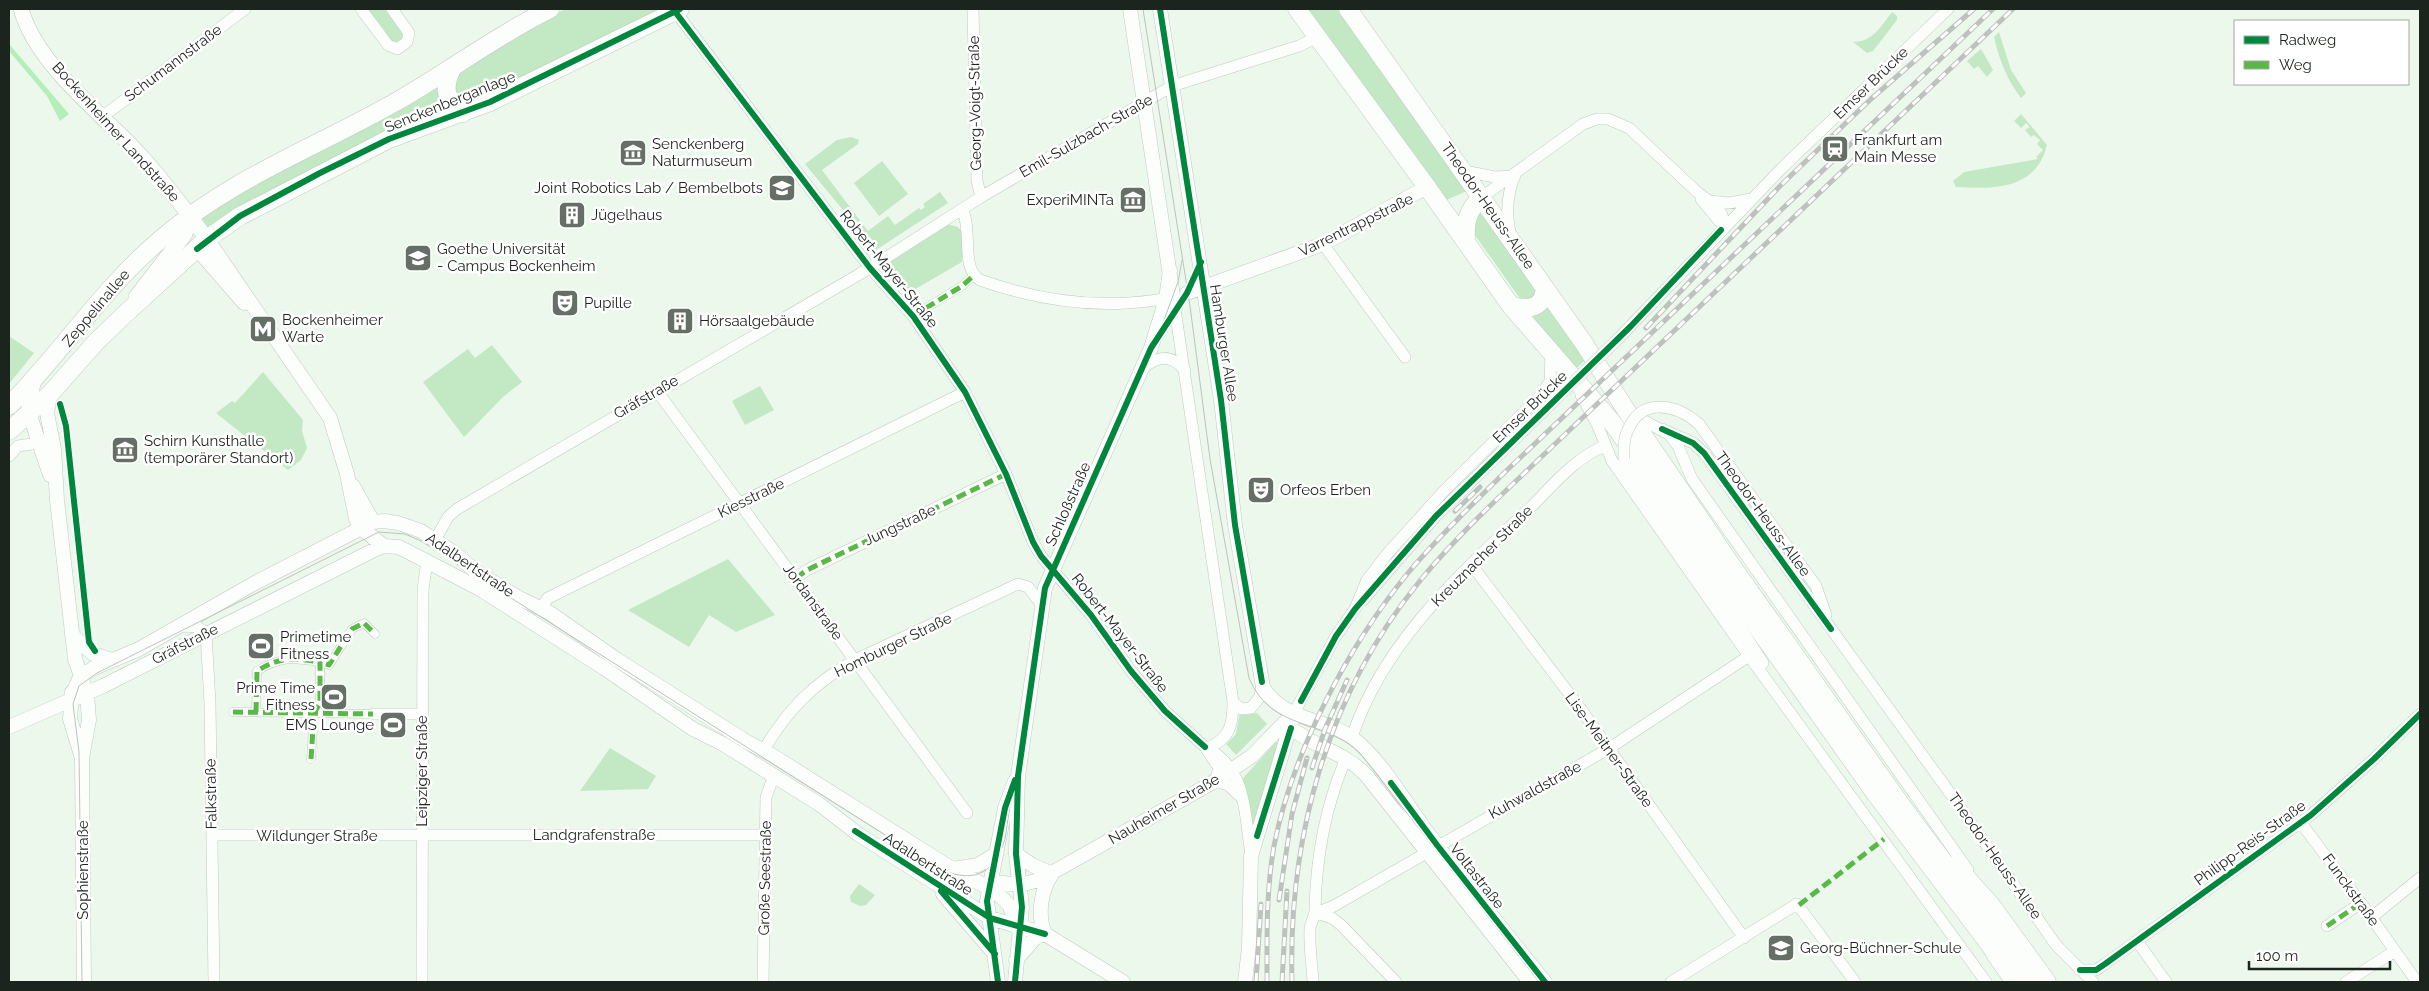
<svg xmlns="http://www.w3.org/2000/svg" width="2429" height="991" font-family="Raleway,sans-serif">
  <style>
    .green { fill: #c3e8c4 }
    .water { fill: #b4eeb8 }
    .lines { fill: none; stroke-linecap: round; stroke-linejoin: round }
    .pedestrian-casing { stroke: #c1cac1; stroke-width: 9 }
    .minor-casing { stroke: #c1cac1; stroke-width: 12 }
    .tertiary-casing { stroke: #c1cac1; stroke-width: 15 }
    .secondary-casing { stroke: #c1cac1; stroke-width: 16 }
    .primary-casing { stroke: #c1cac1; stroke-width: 19 }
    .motorway-casing { stroke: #c1cac1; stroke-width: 21 }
    .pedestrian { stroke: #fcfefc; stroke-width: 8 }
    .minor { stroke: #fcfefc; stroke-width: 11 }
    .tertiary { stroke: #fcfefc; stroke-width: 14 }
    .secondary { stroke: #fcfefc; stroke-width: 15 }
    .primary { stroke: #fcfefc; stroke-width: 18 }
    .motorway { stroke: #fcfefc; stroke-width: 20 }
    .tram { stroke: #bec2be; stroke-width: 1 }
    .rail-casing { stroke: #bec2be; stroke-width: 5 }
    .rail { stroke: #fff; stroke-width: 3; stroke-dasharray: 9; stroke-linecap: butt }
    .minor-bridge-casing { stroke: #c1cac1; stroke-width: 12; stroke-linecap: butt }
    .minor-bridge { stroke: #fcfefc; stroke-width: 11 }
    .quiet { stroke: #58b947; stroke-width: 5; stroke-dasharray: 10 5; stroke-linecap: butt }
    .cycleway-casing { stroke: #fff; stroke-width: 9 }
    .cycleway { stroke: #00873e; stroke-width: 6 }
    .labels { text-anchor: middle; stroke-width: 5; stroke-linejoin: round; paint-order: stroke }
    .street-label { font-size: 15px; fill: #1c251d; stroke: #fff }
    .poi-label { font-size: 15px; fill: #1c251d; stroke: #fff; text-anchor: start }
  </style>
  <rect width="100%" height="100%" fill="#ecf8ec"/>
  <path class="green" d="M368 9H385L404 35 405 40 396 46 384 34 385 31Z
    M565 9H662L500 93 459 104 451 78 463 67Z
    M1305 9H1339L1467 191 1444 201Z
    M1892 12 1897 16V20L1873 51 1867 53 1853 42C1873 42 1881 26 1892 12Z
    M1999 32 2011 70 2026 93 2021 98C2007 80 1999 59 1994 37Z
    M1981 49 1993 70 1987 77 1978 66 1974 69 1967 61Z
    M441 82 454 111 209 229 201 219 227 198Z
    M2021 114 2047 145C2036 190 1993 189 1956 187L1953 181 1964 172 2038 159 2036 157 2043 150 2037 144 2040 140 2034 135 2031 137 2025 130 2030 127 2026 123 2021 128 2014 121Z
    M851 137 859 140 858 144 822 170 868 231 888 216 895 225 919 208 921 210 925 207 923 204 940 192 948 203 876 250 805 164 837 140Z
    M882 161 908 194 879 216 854 183Z
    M1479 211 1535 288 1537 293 1534 299 1521 300 1472 231Z
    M947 224 958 227 962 232V262L905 295 887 271 889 261Z
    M1546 304 1586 359 1576 369 1526 313Z
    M9 336 34 353 9 384Z
    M492 345 522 382 503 397 464 437 423 382 468 349 475 358Z
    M263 372 303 420 302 431 307 448 301 460 288 470 216 413 232 401 235 403Z
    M760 386 774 410 745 425 732 401Z
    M728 559 775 615 736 632 709 615 689 647 628 610Z
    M1240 712 1246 715 1257 713 1267 724 1236 755 1226 744 1236 734Z
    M1276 742 1279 744 1252 831 1250 832 1243 778Z
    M610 748 656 776 648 789 580 791Z
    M859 884 875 895 866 905 860 906 851 902 850 896Z"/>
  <path class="water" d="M9 44 69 114 60 121 47 96 9 51Z"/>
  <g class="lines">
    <g class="pedestrian-casing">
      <path id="pedestrian" d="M913 316 962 286 973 276
        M233 712 373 714
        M256 712 257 671C281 656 294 658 320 662
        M311 759 314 713 320 703V662L329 665 352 629 364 623 375 634"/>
    </g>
    <g class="minor-casing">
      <path id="minor" d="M361 9 388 45 397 49 407 42 409 33 392 9
        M973 9 977 181 981 197
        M675 11 870 268 913 316 965 392 1006 474 1033 542 1041 556 1091 615 1131 671 1165 711 1205 747 1219 768 1215 781 1228 785 1243 799
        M102 117 245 9
        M1464 171 1495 177 1512 176
        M1482 197 1583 124 1597 119H1608L1629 128 1696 191 1717 207 1722 215 1725 226
        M1701 199 1724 227
        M1710 201 1729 203 1751 199
        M962 209C973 230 960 268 980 280 1028 297 1076 306 1127 303 1142 302 1158 301 1172 297
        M1510 233C1506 213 1507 192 1516 173
        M1323 244 1405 357
        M1175 309 1233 702C1233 725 1230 739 1207 748
        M1619 338 1782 168 1948 9
        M1142 368C1159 356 1171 353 1185 371
        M657 391 967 813
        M1581 395 1597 424 1612 461 1749 656 1986 982
        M1632 414 1670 435 1678 446 1692 479 1968 870
        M1699 424 1816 586 1826 615
        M1662 429 1693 443 1704 453 1955 800 2056 945 2093 982
        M9 456 18 446 39 443
        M1624 459 1721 597 1763 663
        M435 540 448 517 457 509 870 268 981 197 1172 86 1299 46 1317 37
        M1471 564 1580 708 1744 938
        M796 578 807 570 1006 474
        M1363 600 1436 516 1558 397
        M541 608 548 598 965 392
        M181 626 198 627 206 634 210 703 214 982
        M1233 702 1241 709 1251 708 1260 697 1262 682
        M1294 713 1336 636 1355 609 1367 580 1388 553 1443 492 1542 394 1550 381 1551 354
        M373 714H422
        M1352 737C1383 642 1461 573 1532 506 1553 485 1576 457 1605 446
        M1211 750C1248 775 1244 814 1251 854
        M763 751C787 710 814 683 855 660L1018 584 1028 587 1042 605
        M2301 823 2361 903 2417 982
        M212 835H766
        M1315 913 1332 907 1608 749 1749 656
        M1317 913 1332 918 1341 925 1396 982
        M2372 917 2420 878
        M2327 926 2361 903
        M2137 941 2166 982
        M2080 970H2096L2105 964 2311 815 2374 759 2420 714
        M422 982 423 590 427 560
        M763 982 766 797 774 775
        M1313 982C1312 964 1309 946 1310 928 1311 922 1315 916 1315 910 1316 861 1325 809 1344 763L1343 756
        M1671 982 1797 904 1855 982
        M2346 982 2395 951"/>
    </g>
    <g class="tertiary-casing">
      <path id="tertiary" d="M1130 9 1175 309
        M1160 9 1221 400 1235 525 1263 687C1281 720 1328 719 1354 739 1381 760 1407 805 1427 832 1465 883 1505 933 1545 982
        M207 239 330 418 347 474 356 519 361 528 384 546
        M197 249 244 303
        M1187 293 1323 244 1427 187
        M34 381 28 410 50 475
        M50 394 47 413 54 449 57 500 75 659 87 694 89 720 82 758 84 982
        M353 486 373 522
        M72 635 93 654 112 660
        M72 692 70 719 82 758
        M70 701 80 677 94 668 139 649 253 584 373 522 384 521 398 523 421 531 456 554 475 571 519 598 550 613 616 659 747 742 770 754 946 865 996 892 1009 905 1018 928
        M9 727 103 686 376 549 384 546 399 547 480 589 604 668 693 729 723 744 819 804 858 834 990 918 1045 934 1123 982
        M1291 728C1314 747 1344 752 1366 775L1530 982
        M1016 854 1032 865 1052 874C1041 890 1037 915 1045 934
        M953 869 978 865 996 854
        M989 887 995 882 1020 885 1039 880 1215 781 1252 756 1294 713
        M943 894 994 953
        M1016 960 1036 937 1045 934
        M998 982 987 901 1005 808 1015 781
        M1015 982 1022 907 1016 854 1018 776 1045 588 1151 348 1166 299 1170 270
        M1245 982 1249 947 1251 856 1292 721"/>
    </g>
    <g class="secondary-casing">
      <path id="secondary" d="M21 9C37 66 102 113 141 156 165 182 186 211 207 239
        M136 297 185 234 190 216"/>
    </g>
    <g class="primary-casing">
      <path id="primary" d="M1297 9 1427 187 1511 306 1611 421 1875 793 1990 945 2003 965
        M1348 9 1583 342 1624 407 1734 569 1911 819
        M453 67C442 87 445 100 463 113
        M1466 242C1465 222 1467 210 1482 197
        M1511 306C1529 310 1543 309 1545 288
        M9 406C62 352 103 288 161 239 230 179 314 148 392 104 446 74 495 36 550 9
        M9 431 50 394 96 342 123 316 207 239 240 216 389 139 490 102 680 9
        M1955 865 1991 905 2047 982"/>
    </g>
    <g class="motorway-casing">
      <path id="motorway" d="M1904 811 2034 982
        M1996 953 2016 982"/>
    </g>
    <use href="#pedestrian" class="pedestrian"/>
    <use href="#minor" class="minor"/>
    <use href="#tertiary" class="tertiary"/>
    <use href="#secondary" class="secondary"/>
    <use href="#primary" class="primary"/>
    <use href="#motorway" class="motorway"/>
    <path class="tram" d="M1143 9 1190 306 1210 459 1249 678C1271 732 1325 718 1360 753L1539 982
      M82 982 79 752 73 704 79 686 97 673 379 532 405 534 421 541 936 867C971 884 993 877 1005 839L1043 587 1064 537 1160 331 1178 282 1182 260"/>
    <g class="rail-casing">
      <path id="rail" d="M1646 328 1781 185 1871 99 1974 9
        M1455 511 1480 487
        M1312 768 1325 729 1347 680
        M1279 900 1292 814 1307 758
        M1256 982 1261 904
        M1267 982C1267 937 1266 891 1274 846 1292 753 1348 646 1408 573 1438 537 1472 505 1505 472L1993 9
        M1282 982 1287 891
        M1292 982C1288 838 1327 695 1419 582 1448 546 1482 513 1516 481L2013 9"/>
    </g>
    <use href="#rail" class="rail"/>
    <g class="minor-bridge-casing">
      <path id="minor-bridge" d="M1558 397 1619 338
        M1624 459C1624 450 1623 440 1627 432 1641 396 1676 404 1699 424"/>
    </g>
    <use href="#minor-bridge" class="minor-bridge"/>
    <path class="quiet" d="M913 316 962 286 973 276
      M796 578 807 570 1006 474
      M233 712 373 714
      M256 712 257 671C281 656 294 658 320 662
      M311 759 314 713 320 703V662L329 665 352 629 364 623 375 634
      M1799 905 1884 839
      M2327 926 2361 903"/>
    <g class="cycleway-casing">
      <path id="cycleway" d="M673 9 870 268 913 316 965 392 1006 474 1033 542 1041 556 1091 615 1131 671 1165 711 1205 747
        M1160 9 1221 400 1235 525 1262 682
        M197 249 240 216 320 173 389 139 490 102 680 9
        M60 404 66 426 89 642 95 651
        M1662 429 1693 443 1704 453 1831 629
        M1301 701 1336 636 1355 609 1436 516 1631 326 1721 230
        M1391 783 1437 845 1545 982
        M855 831 990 918 1045 934
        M1257 836 1291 728
        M941 891 995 954
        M2080 970H2096L2105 964 2311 815 2374 759 2420 714
        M998 982 987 901 1005 808 1015 780
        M1015 982 1022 907 1016 854 1018 776 1045 588 1151 348 1187 293 1201 262"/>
    </g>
    <use href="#cycleway" class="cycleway"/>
  </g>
  <defs>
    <g id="station-square" transform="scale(1.4375)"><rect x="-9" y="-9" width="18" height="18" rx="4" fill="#656f65" stroke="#fff"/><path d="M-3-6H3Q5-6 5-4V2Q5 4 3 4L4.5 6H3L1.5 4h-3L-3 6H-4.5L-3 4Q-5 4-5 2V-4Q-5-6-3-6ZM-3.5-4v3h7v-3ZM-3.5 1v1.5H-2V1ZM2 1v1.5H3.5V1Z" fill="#fff"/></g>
    <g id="museum-square" transform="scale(1.4375)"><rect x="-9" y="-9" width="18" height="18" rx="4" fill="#656f65" stroke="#fff"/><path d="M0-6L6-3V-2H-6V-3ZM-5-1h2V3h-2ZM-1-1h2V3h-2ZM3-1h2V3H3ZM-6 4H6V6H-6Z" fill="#fff"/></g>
    <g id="university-square" transform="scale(1.4375)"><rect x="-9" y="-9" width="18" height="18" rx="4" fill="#656f65" stroke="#fff"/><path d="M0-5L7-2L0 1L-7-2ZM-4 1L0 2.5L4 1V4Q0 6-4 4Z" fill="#fff"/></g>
    <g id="building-square" transform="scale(1.4375)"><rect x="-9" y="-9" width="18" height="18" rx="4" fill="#656f65" stroke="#fff"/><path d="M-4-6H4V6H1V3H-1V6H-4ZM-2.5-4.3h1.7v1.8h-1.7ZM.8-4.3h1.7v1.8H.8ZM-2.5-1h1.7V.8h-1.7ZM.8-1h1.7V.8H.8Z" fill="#fff"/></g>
    <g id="theatre-square" transform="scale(1.4375)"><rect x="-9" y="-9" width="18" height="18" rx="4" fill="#656f65" stroke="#fff"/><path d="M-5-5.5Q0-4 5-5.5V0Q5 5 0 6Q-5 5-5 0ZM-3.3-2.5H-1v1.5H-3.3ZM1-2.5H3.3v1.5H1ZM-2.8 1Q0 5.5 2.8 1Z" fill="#fff"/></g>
    <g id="metro-square" transform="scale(1.4375)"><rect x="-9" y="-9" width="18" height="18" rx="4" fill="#656f65" stroke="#fff"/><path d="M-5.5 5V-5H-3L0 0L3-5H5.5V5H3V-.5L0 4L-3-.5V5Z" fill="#fff"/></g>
    <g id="stadium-square" transform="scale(1.4375)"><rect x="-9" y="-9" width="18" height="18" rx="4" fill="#656f65" stroke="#fff"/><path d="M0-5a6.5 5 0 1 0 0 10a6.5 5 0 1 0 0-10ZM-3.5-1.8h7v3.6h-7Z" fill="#fff"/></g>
    <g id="school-square" transform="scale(1.4375)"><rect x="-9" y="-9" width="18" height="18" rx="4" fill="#656f65" stroke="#fff"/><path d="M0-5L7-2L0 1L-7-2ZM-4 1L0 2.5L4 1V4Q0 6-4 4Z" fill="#fff"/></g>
  </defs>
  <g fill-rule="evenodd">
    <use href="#station-square" x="1835" y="149"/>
    <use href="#museum-square" x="633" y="153"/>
    <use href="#university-square" x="782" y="188"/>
    <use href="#museum-square" x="1133" y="200"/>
    <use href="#building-square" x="572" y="215"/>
    <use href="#university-square" x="418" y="258"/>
    <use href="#theatre-square" x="565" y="303"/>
    <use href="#building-square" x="680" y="321"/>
    <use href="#metro-square" x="263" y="329"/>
    <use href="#museum-square" x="125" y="450"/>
    <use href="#theatre-square" x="1261" y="490"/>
    <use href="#stadium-square" x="261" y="646"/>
    <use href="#stadium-square" x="334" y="697"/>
    <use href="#stadium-square" x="393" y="725"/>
    <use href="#school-square" x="1781" y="948"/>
  </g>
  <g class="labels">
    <g class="street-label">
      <text transform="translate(173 63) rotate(-37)" y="5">Schumannstraße</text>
      <text transform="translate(1871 83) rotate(-44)" y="5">Emser Brücke</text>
      <text transform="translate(450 102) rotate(-22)" y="5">Senckenberganlage</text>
      <text transform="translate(975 103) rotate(-91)" y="5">Georg-Voigt-Straße</text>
      <text transform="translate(116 132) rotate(48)" y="5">Bockenheimer Landstraße</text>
      <text transform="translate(1086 136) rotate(-30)" y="5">Emil-Sulzbach-Straße</text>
      <text transform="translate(1488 206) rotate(55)" y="5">Theodor-Heuss-Allee</text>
      <text transform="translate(1356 225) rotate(-26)" y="5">Varrentrappstraße</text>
      <text transform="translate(889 269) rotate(51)" y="5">Robert-Mayer-Straße</text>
      <text transform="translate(96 308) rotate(-50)" y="5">Zeppelinallee</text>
      <text transform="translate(1224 343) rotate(81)" y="5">Hamburger Allee</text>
      <text transform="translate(646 397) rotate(-30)" y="5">Gräfstraße</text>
      <text transform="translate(1530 407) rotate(-44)" y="5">Emser Brücke</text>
      <text transform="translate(751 498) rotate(-26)" y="5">Kiesstraße</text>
      <text transform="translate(1068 504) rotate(-66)" y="5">Schloßstraße</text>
      <text transform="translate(1763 514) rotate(54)" y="5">Theodor-Heuss-Allee</text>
      <text transform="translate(900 525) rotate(-25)" y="5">Jungstraße</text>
      <text transform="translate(1482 556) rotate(-45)" y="5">Kreuznacher Straße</text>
      <text transform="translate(470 565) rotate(34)" y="5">Adalbertstraße</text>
      <text transform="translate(813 602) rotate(54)" y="5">Jordanstraße</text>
      <text transform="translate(1120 633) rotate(52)" y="5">Robert-Mayer-Straße</text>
      <text transform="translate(185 644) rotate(-27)" y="5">Gräfstraße</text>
      <text transform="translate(893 645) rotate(-26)" y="5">Homburger Straße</text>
      <text transform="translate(1609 750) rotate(54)" y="5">Lise-Meitner-Straße</text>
      <text transform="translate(422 771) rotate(-90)" y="5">Leipziger Straße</text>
      <text transform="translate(1535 790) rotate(-29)" y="5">Kuhwaldstraße</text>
      <text transform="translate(211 794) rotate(-91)" y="5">Falkstraße</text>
      <text transform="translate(1164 809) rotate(-30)" y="5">Nauheimer Straße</text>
      <text x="594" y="840">Landgrafenstraße</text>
      <text x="317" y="841">Wildunger Straße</text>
      <text transform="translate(2250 843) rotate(-36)" y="5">Philipp-Reis-Straße</text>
      <text transform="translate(1995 856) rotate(55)" y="5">Theodor-Heuss-Allee</text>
      <text transform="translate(928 864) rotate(33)" y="5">Adalbertstraße</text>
      <text transform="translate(83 870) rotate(-90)" y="5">Sophienstraße</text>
      <text transform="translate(1477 876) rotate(52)" y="5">Voltastraße</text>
      <text transform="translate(765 878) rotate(-89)" y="5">Große Seestraße</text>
      <text transform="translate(2351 890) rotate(54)" y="5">Funckstraße</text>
    </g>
    <g class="poi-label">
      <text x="1854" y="145">Frankfurt am<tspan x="1854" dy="17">Main Messe</tspan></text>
      <text x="652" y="149">Senckenberg<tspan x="652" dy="17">Naturmuseum</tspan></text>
      <text x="763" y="193" text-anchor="end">Joint Robotics Lab / Bembelbots</text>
      <text x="1114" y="205" text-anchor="end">ExperiMINTa</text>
      <text x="591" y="220">Jügelhaus</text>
      <text x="437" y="254">Goethe Universität<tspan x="437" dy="17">- Campus Bockenheim</tspan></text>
      <text x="584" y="308">Pupille</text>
      <text x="282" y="325">Bockenheimer<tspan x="282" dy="17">Warte</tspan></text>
      <text x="699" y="326">Hörsaalgebäude</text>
      <text x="144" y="446">Schirn Kunsthalle<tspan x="144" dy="17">(temporärer Standort)</tspan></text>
      <text x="1280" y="495">Orfeos Erben</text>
      <text x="280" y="642">Primetime<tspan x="280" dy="17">Fitness</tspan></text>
      <text x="315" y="693" text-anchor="end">Prime Time<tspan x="315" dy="17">Fitness</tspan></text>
      <text x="374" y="730" text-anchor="end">EMS Lounge</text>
      <text x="1800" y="953">Georg-Büchner-Schule</text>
    </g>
  </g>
  <rect width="2429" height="991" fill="none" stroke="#1c251d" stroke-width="20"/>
  <rect x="2234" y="20" width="175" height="65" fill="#ffffff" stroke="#a4a8a5"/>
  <rect x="2244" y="36" width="25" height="8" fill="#00873e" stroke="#a4a8a5"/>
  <text x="2279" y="45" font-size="15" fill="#1c251d">Radweg</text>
  <rect x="2244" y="61" width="25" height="8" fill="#58b947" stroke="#a4a8a5"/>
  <text x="2279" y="70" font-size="15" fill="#1c251d">Weg</text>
  <path d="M2249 961v8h141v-8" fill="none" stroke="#1c251d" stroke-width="2.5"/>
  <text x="2256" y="961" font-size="15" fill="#1c251d" stroke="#ffffff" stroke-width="4" paint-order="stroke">100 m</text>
</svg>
